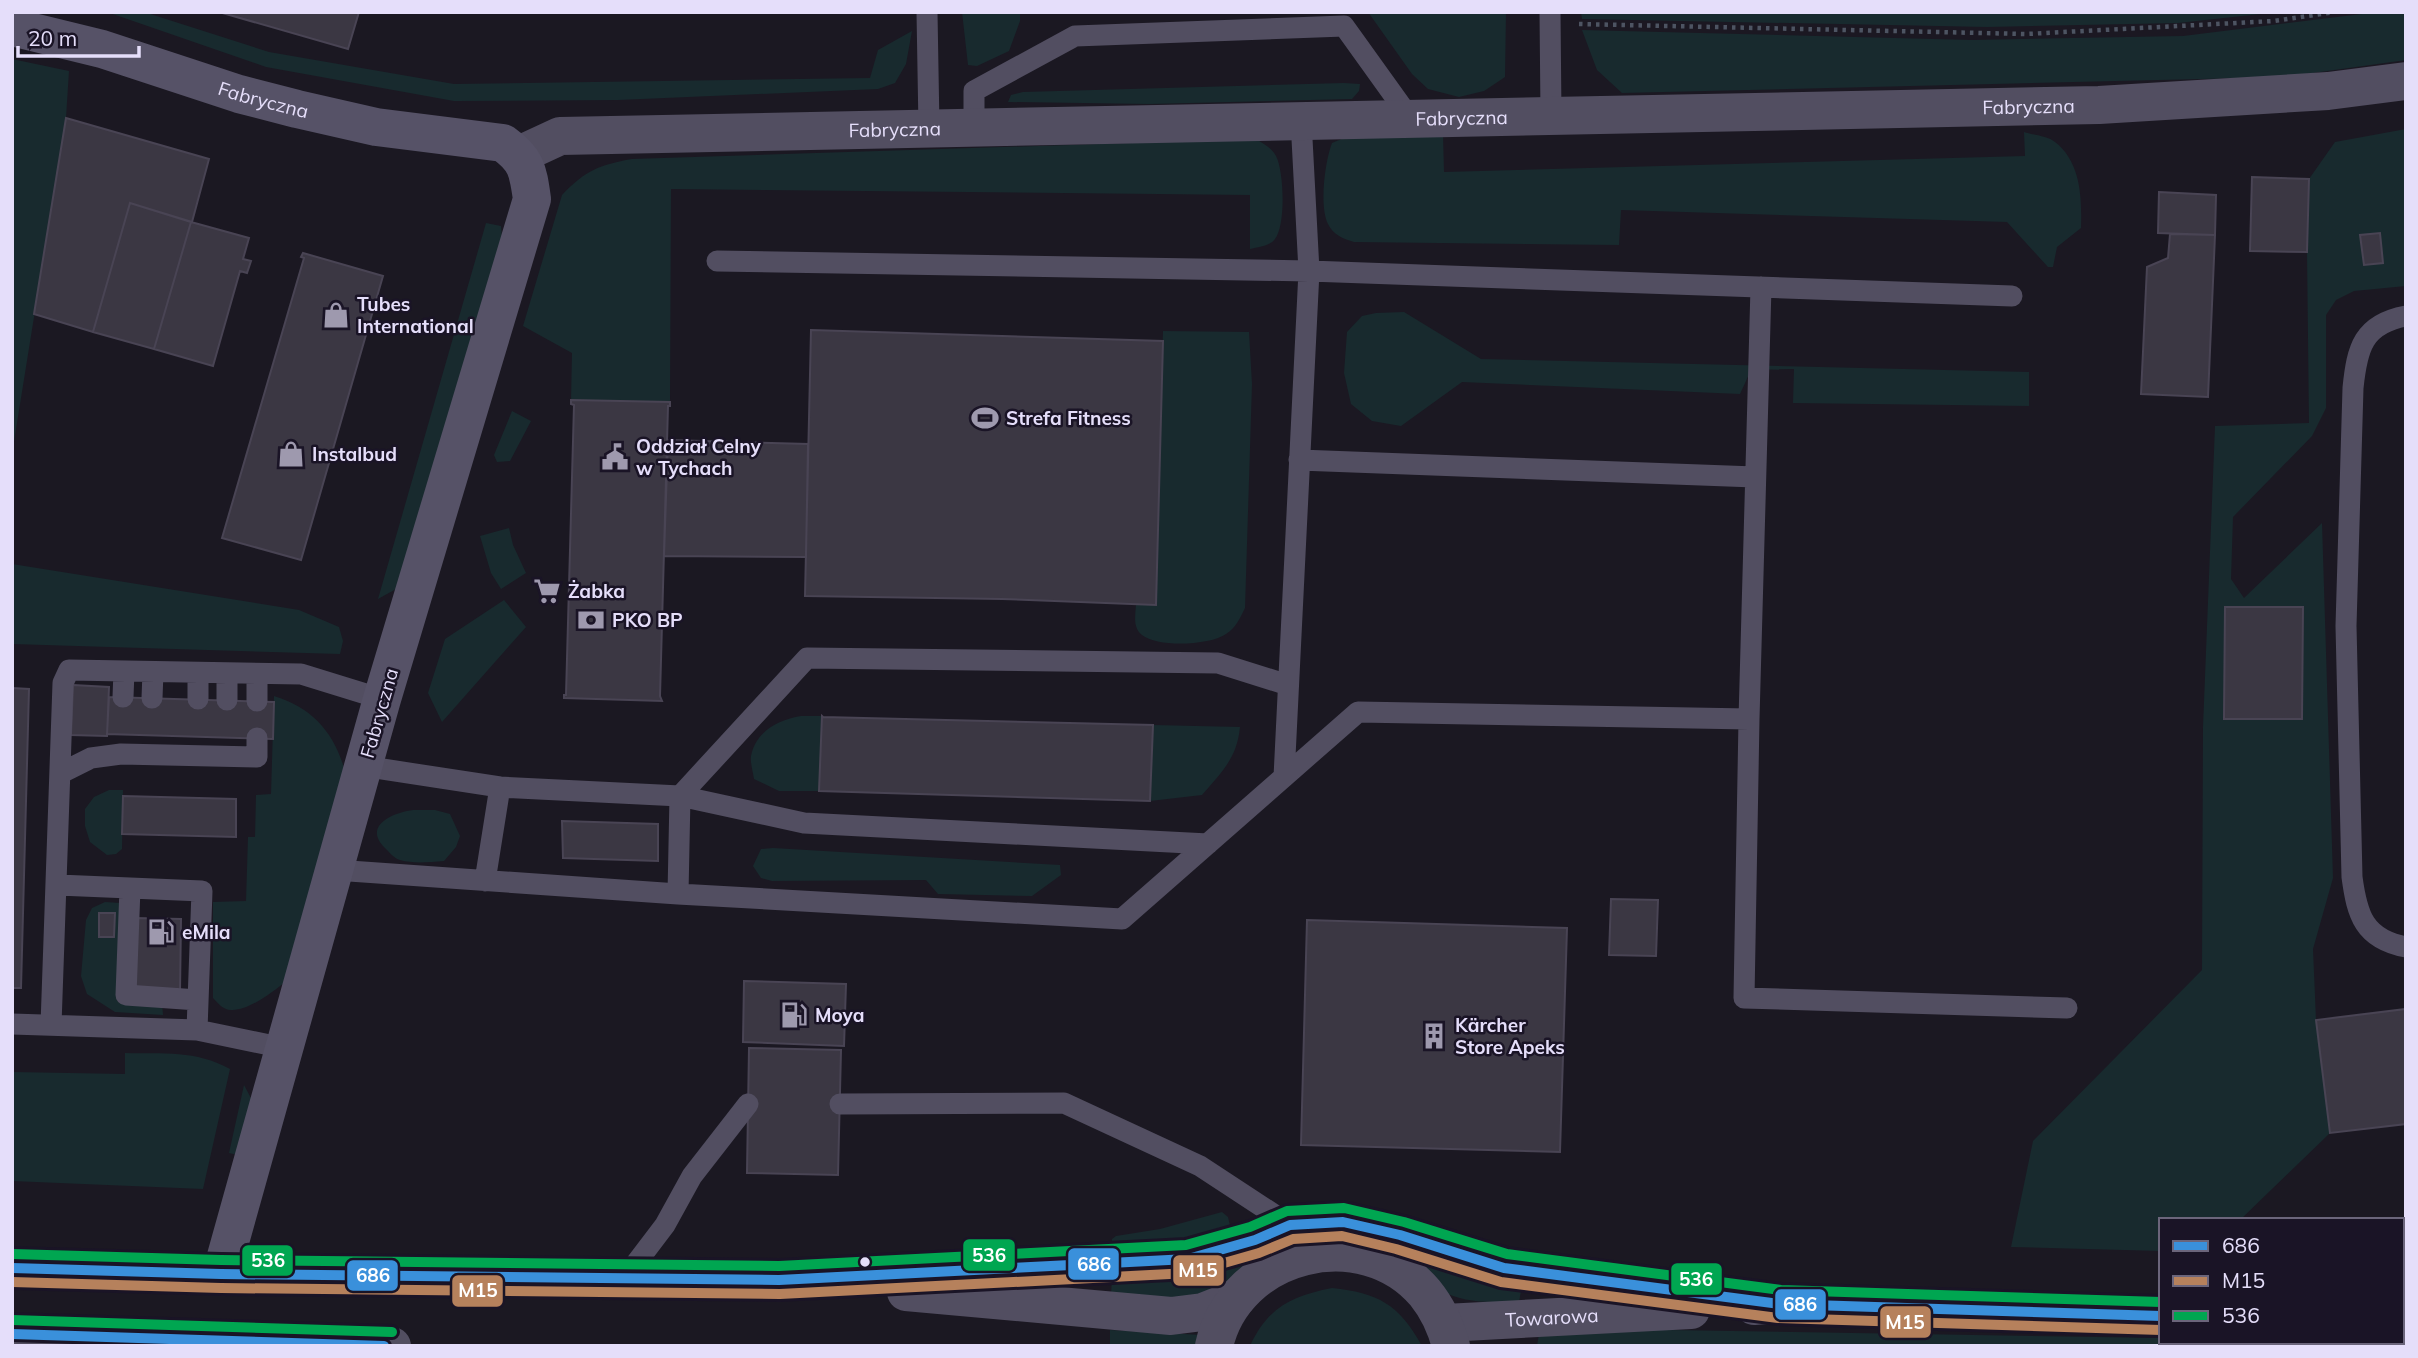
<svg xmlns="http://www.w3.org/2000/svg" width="2418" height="1358" font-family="Mulish,sans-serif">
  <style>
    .green { fill: #182a2e }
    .building { fill: #3b3743; stroke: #494454; stroke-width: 2 }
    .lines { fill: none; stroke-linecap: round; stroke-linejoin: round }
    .path { stroke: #4d5462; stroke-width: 4.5; stroke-dasharray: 3.5 5; stroke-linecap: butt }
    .service { stroke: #524e61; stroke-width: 21 }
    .minor { stroke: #524e61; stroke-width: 38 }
    .tertiary { stroke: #524e61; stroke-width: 38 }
    .secondary { stroke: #565267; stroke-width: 38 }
    .bus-1-casing { stroke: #1a1426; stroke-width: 16 }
    .bus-2-casing { stroke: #1a1426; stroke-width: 16 }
    .bus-3-casing { stroke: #1a1426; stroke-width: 16 }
    .bus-1 { stroke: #3a90db; stroke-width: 10 }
    .bus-2 { stroke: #b6815c; stroke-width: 10 }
    .bus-3 { stroke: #00a651; stroke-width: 10 }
    .bus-dot { fill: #e5defa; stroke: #1a1426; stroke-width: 2.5 }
    .labels { text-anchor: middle; stroke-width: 5; stroke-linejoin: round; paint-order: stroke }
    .street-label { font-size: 19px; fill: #e5defa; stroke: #1a1426 }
    .poi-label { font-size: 19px; font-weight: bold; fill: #e5defa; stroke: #1a1426; text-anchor: start }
    .line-badge { stroke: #1a1426; stroke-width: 2.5 }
    .badge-label { font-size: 19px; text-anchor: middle; font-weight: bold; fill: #fff }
  </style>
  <rect width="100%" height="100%" fill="#1b1822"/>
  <path class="green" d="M107 12H144L269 52 454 84 870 78 878 50 912 31 906 64 895 83 878 89 618 100 454 101 266 67Z
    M962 12H1020V21L1009 51 977 66 968 65Z
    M1368 12H1506L1505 77 1484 91 1459 97 1428 89 1412 74Z
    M1581 12H2279L2178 23 1987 27 1582 19Z
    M2378 12H2406V60L2285 77 1622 93 1597 70 1582 30 1972 40 2183 36Z
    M12 59 69 71 66 118 12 454Z
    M1344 83 1360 84 1359 91 1352 99 1149 104 1008 102 1011 95 1023 92Z
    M2406 129V286L2354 291 2336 300 2326 315V408L2312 436 2233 517 2231 579 2244 598 2322 523 2333 878 2313 949 2316 1020 2330 1133 2240 1220H2161V1251L2011 1247 2033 1141 2202 970 2203 727 2215 426 2309 423 2307 252 2309 179 2335 142Z
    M2024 132C2033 135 2048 136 2055 142 2081 162 2082 198 2081 228L2057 247 2053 267H2048L2007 222 1621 210 1619 245 1354 242C1344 239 1333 235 1328 224 1319 206 1325 161 1332 143L1344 138 1443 134 1444 172 2025 156Z
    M1255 139C1263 143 1272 148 1276 156 1284 171 1286 225 1275 239 1270 246 1258 247 1250 249V195L671 189 670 402 571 400 572 353 523 326 562 195C586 170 599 165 632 159Z
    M486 223 501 226 502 237 396 589 378 599Z
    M1404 312 1481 359 2029 372V406L1793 403 1794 369 1751 370 1740 394 1462 382 1401 426 1372 421 1351 404 1344 373 1347 332 1362 316 1376 313Z
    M1163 331 1249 332 1252 384 1245 608C1240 618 1236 628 1226 634 1211 645 1158 648 1142 635 1133 628 1135 616 1136 605H1156Z
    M512 411 531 421 510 461 497 462 494 455Z
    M509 528 513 545 526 573 501 589 491 573 480 536Z
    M12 564 299 610 339 627 343 641 340 654 12 644Z
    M504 600 526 627 442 722 428 693 445 639Z
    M274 696C314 708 336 735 346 775L285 982C273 992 248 1011 231 1010 223 1010 218 1003 213 998V902L246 901 248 837H255L256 795 271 794Z
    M801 716H822L819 791H779L754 779C753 772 750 762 751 756 756 731 778 720 801 716Z
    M1153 725 1240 727C1237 758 1222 772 1202 795L1150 801Z
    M109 790H123L122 849 116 854 107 855 90 842 85 826V809L94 797Z
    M413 810H435L450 814 460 836 456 847 444 861C429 862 414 864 400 860 394 858 391 854 387 850 361 827 391 813 413 810Z
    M773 848 1060 865 1061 875 1032 896 938 894 926 880 772 881 761 878 753 866 761 849Z
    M105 902 120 903 162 1003 163 1015 115 1012 87 994 81 976 86 920 92 908Z
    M125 1053C163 1054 196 1050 230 1069L203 1189 12 1181V1072L125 1074Z
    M244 1085 252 1100 242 1156 229 1153Z
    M1222 1212 1228 1217 1231 1230 1190 1240 1112 1244V1239L1116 1236 1160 1229Z
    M1347 1235 1377 1240 1454 1272 1522 1285 1519 1302C1495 1302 1469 1304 1446 1293 1439 1289 1434 1280 1427 1275 1404 1254 1377 1242 1346 1241 1316 1239 1279 1247 1255 1266 1242 1275 1232 1287 1216 1294 1184 1307 1144 1298 1111 1295L1112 1278C1149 1277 1189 1280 1224 1270 1245 1264 1264 1253 1284 1245 1304 1237 1326 1236 1347 1235Z
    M1332 1288C1378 1293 1399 1304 1422 1346H1250C1268 1307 1292 1296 1332 1288Z
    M1540 1328 2161 1338V1342L2406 1343V1346H1537Z
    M1110 1330 1202 1335 1199 1346H1110Z"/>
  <path class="building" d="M219 12H359L348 49Z
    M66 118 209 159 192 222 130 203 93 332 34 314Z
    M2252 177 2309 179 2307 252 2250 251Z
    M2159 192 2216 195 2215 235 2158 233Z
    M130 203 191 222 154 349 93 332Z
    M191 222 249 238 243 259 251 261 247 273 240 271 213 366 154 349Z
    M2380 233 2383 263 2364 265 2360 235Z
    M2170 234 2215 235 2208 397 2141 394 2147 267 2168 258Z
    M303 253 383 276 301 560 222 538 304 258 301 257Z
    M811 330 1163 341 1156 605 1002 599 805 596Z
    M571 400 670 402V406H668L660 696 662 701 564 698V695H566L574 405 571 404Z
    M668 440 808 444 806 557 664 556Z
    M2225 607H2303L2302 719H2224Z
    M73 685 109 687 107 736 71 735Z
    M12 688 29 689 21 988H12Z
    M109 697 274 702 273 739 107 734Z
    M822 716 823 717 1153 725 1150 801 819 791Z
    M123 796 236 799V837L122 834Z
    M562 821 658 824V861L563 858Z
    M1611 899 1658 900 1656 956 1609 955Z
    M99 913H115L114 937H99Z
    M135 918 181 919 180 992 135 991Z
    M1307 920 1567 928 1560 1152 1301 1145Z
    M744 981 846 984 844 1046 743 1042Z
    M2406 1009V1124L2330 1133 2316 1020Z
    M749 1048 841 1050 838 1175 747 1173Z"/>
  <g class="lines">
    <path class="path" d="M1579 24 2026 34 2274 21 2334 12"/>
    <path class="service" d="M927 12 929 128
      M1550 12 1551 115
      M974 127V91L1075 36 1344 26 1410 118
      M717 261 1309 271 1301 120
      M1761 287 1749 719 1744 998 2067 1008
      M2406 316C2363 324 2357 348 2353 388L2346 626 2352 877C2357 915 2364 939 2406 947
      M1299 460 1755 477
      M123 697 124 671
      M152 698 153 672
      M198 699V673
      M227 700V673
      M257 701V674
      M363 766 500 787 680 796 804 823 1208 844
      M61 773 91 758 121 754 257 757V738
      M1284 777 1309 271 2012 296
      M335 870 678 894 1122 919 1358 712 1749 719
      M485 881 500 787
      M58 885 202 891 197 1030
      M130 888 126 995 198 1000
      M678 894 680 796 807 658 1218 663 1288 685
      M12 1024 197 1030 284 1048
      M51 1025 63 683 69 670 301 674 382 699
      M840 1104 1064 1103 1200 1166 1290 1225
      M624 1279 665 1225 692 1176 748 1104"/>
    <path class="minor" id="s1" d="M519 155 560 136 2099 105 2328 91 2406 81"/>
    <g class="tertiary">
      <path d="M221 1274 779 1280 1188 1259 1255 1240 1290 1225 1343 1222 1400 1235 1504 1268 1780 1304"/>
      <path d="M906 1292 1171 1316 1203 1312 1236 1299"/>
      <path d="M1754 1306 1780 1304 2161 1316"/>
      <path id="s2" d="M1445 1323 1691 1310"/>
      <path d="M2402 1323H2406"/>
      <path d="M12 1334 392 1346"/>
      <path d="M1214 1346C1235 1251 1363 1220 1425 1293 1438 1309 1446 1327 1451 1346"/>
    </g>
    <path class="secondary" id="s3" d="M12 27 102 49 239 94 297 109 376 127 503 143C527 160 528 171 532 199L382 699 221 1274 12 1268"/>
    <g class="bus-1-casing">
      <path id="bus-1" d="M12 1268 221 1274 779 1280 1188 1259 1255 1240 1290 1225 1343 1222 1400 1235 1504 1268 1780 1304 2161 1316
        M12 1334 384 1346"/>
    </g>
    <g class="bus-2-casing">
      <path id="bus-2" d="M12 1282 221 1288 780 1294 1189 1273 1259 1253 1293 1239 1342 1236 1396 1249 1501 1282 1778 1318 2161 1330"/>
    </g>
    <g class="bus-3-casing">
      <path id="bus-3" d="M12 1254 221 1260 779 1266 1186 1245 1250 1227 1287 1211 1344 1208 1404 1222 1507 1254 1781 1290 2161 1302
        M12 1320 392 1332"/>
    </g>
    <use href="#bus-1" class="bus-1"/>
    <use href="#bus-2" class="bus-2"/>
    <use href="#bus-3" class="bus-3"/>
  </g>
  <defs>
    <g id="shop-bare" transform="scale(2.1)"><path d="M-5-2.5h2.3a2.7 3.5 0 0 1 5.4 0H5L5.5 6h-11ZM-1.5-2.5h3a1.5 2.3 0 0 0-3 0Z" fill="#9e99ae" stroke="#1a1426" stroke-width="2.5" paint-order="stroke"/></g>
    <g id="stadium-bare" transform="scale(2.1)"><path d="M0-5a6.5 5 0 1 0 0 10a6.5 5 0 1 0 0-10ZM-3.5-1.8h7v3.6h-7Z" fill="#9e99ae" stroke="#1a1426" stroke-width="2.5" paint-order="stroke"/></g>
    <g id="civic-bare" transform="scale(2.1)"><path d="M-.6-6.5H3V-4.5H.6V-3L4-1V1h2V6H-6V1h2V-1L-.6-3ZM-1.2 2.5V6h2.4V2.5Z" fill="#9e99ae" stroke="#1a1426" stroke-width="2.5" paint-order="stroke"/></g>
    <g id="supermarket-bare" transform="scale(2.1)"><path d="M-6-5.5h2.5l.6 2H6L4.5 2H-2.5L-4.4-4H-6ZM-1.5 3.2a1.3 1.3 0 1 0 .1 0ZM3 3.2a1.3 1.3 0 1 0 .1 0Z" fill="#9e99ae" stroke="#1a1426" stroke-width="2.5" paint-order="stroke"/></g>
    <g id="bank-bare" transform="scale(2.1)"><path d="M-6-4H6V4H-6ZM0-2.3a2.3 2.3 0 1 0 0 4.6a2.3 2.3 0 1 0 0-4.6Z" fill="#9e99ae" stroke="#1a1426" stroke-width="2.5" paint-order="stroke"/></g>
    <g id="fuel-bare" transform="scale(2.1)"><path d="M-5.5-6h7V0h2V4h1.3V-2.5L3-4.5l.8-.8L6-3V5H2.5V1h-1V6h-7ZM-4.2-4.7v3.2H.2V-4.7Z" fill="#9e99ae" stroke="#1a1426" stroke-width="2.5" paint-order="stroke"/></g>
    <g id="building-bare" transform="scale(2.1)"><path d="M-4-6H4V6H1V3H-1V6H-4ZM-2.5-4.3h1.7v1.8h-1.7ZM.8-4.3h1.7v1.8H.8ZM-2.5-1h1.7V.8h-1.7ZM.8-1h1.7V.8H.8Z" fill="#9e99ae" stroke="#1a1426" stroke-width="2.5" paint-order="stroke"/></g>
  </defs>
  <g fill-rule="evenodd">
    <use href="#shop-bare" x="336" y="315"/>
    <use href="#stadium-bare" x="985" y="418"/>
    <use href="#shop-bare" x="291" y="454"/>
    <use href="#civic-bare" x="615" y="457"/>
    <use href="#supermarket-bare" x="547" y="591"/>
    <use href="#bank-bare" x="591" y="620"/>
    <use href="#fuel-bare" x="161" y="932"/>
    <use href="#fuel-bare" x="794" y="1015"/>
    <use href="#building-bare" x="1434" y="1036"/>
  </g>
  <circle class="bus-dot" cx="865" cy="1262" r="6"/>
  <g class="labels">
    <g class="street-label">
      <text dy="7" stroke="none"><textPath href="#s3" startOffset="262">Fabryczna</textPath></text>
      <text dy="7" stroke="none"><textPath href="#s1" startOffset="1514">Fabryczna</textPath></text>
      <text dy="7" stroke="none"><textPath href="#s1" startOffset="947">Fabryczna</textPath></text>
      <text dy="7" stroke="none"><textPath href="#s1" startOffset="380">Fabryczna</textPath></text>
      <text transform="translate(379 713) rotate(-74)" y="7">Fabryczna</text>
      <text dy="7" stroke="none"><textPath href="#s2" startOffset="107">Towarowa</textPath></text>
    </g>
    <g class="poi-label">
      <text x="357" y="311">Tubes<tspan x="357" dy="22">International</tspan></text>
      <text x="1006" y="425">Strefa Fitness</text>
      <text x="636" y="453">Oddział Celny<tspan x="636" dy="22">w Tychach</tspan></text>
      <text x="312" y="461">Instalbud</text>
      <text x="568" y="598">Żabka</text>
      <text x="612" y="627">PKO BP</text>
      <text x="182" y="939">eMila</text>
      <text x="815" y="1022">Moya</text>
      <text x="1455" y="1032">Kärcher<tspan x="1455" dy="22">Store Apeks</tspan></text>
    </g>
  </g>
  <g class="line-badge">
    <rect x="962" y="1238" width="54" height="34" rx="7" fill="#00a651"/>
    <rect x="241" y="1244" width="53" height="33" rx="7" fill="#00a651"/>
    <rect x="1067" y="1247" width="53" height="34" rx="7" fill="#3a90db"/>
    <rect x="1172" y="1254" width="53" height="33" rx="7" fill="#b6815c"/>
    <rect x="346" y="1259" width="53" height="33" rx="7" fill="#3a90db"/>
    <rect x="1670" y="1262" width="53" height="34" rx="7" fill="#00a651"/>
    <rect x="451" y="1274" width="53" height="34" rx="7" fill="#b6815c"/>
    <rect x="1774" y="1288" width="53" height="33" rx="7" fill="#3a90db"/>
    <rect x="1879" y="1305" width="53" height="34" rx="7" fill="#b6815c"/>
  </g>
  <g class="badge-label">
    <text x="989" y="1262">536</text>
    <text x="268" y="1267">536</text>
    <text x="1094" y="1271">686</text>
    <text x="1198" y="1277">M15</text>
    <text x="373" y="1282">686</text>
    <text x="1696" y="1286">536</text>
    <text x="478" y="1297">M15</text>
    <text x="1800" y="1311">686</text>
    <text x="1905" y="1329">M15</text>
  </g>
  <rect width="2418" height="1358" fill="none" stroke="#e5defa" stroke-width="28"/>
  <rect x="2159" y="1218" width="245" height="126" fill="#1a1426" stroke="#6b657b" stroke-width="2"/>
  <rect x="2173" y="1241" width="35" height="10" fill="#3a90db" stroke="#6b657b" stroke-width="2"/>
  <text x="2222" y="1253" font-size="21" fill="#e5defa">686</text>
  <rect x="2173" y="1276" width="35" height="10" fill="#b6815c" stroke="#6b657b" stroke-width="2"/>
  <text x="2222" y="1288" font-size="21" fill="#e5defa">M15</text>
  <rect x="2173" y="1311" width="35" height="10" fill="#00a651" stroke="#6b657b" stroke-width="2"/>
  <text x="2222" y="1323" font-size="21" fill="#e5defa">536</text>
  <path d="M18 46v10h121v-10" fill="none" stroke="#e5defa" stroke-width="3.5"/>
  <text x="28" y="46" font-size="21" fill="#e5defa" stroke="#1a1426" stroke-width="5" paint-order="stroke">20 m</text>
</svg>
